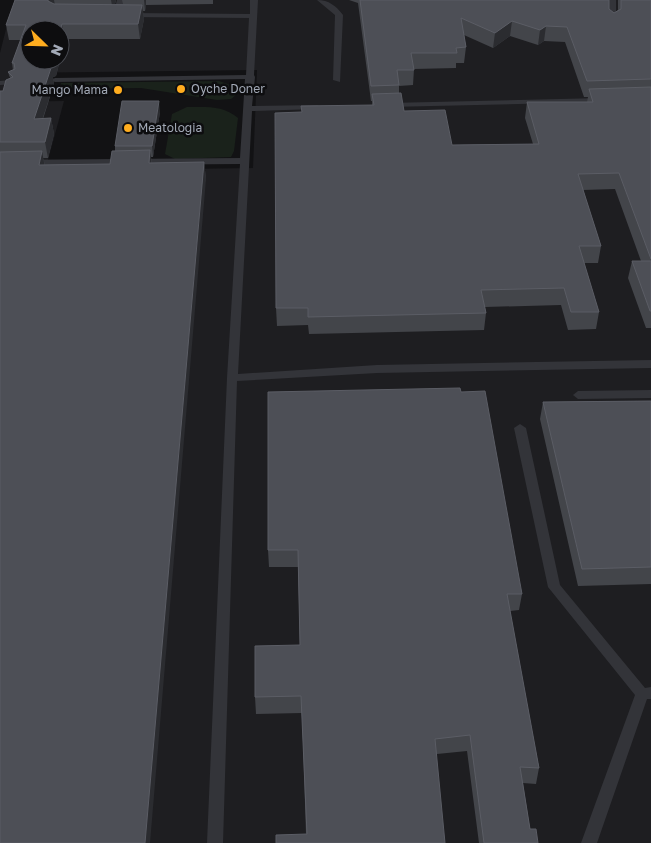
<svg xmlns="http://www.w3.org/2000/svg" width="651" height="843" font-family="'Golos Text',sans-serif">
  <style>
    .built { fill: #1e1e21; fill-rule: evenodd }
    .green { fill: #1a221b }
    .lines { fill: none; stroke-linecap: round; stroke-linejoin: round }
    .service { fill: #333439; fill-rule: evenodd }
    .wall { fill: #43454a; fill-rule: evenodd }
    .shaded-wall { fill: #2b2c30 }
    .building { fill: #4d4f56; stroke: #5b5d65 }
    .poi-dot { fill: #ffad1f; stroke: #0d0d0f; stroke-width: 2 }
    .labels { text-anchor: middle; stroke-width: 5; stroke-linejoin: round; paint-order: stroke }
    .far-poi-label { font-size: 12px; fill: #a2a9b6; stroke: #0d0d0f; text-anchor: start }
  </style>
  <rect width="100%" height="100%" fill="#121214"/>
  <path class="built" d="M22 0H651V843H0V53L6 29ZM30 30H60V60H30ZM257 70 253 168 45 171 64 101 1 102 11 73Z"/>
  <path class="green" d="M219 81 239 88 237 94 231 99 217 100 141 88 60 89 61 83Z
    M187 107C207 107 223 105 238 118L234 151 231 157 175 159 165 154 172 114Z"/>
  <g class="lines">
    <path class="service" d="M117 0H125L121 15 117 17 113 15Z
      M250 0H258L254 75 255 77 252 106 317 105 321 107 317 109 252 111 238 374 377 365 651 360V368L377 373 237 381 223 843H207L227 378 240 164 0 166V160L240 158 245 79 55 82 51 80 55 78 246 75 249 18 128 17 124 15 128 13 250 14Z
      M317 0C329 0 336 6 343 15L340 82 333 80 335 15Z
      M608 0H616V24L612 26 608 24Z
      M13 80H16V84L0 85V81Z
      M602 98 606 100 605 102 388 107 384 105 388 103Z
      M651 390V398L578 399 573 395 578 391Z
      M520 424 526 428 560 585 645 688 651 687V699H647L597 843H581L635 695 548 587 514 428Z"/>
  </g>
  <path class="wall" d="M15 0H116L115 4H123L122 0H213V4L146 5 145 11H143L144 19 140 39H64L60 58V30L30 60H60L56 76 53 77 54 84 43 119 51 118 54 134 48 158H43L45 165 110 164 115 151V146L160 112 153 157H151L152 163 204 162 206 179 0 843V91H3L10 78 8 72 13 70 12 63 21 40H9L6 25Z
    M349 0H609V9L614 13 618 10V0H651V328H646L628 278 632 261H641L615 189 583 190 601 246 598 263H584L599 312 596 329 568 330 561 305 485 307 486 313 484 330 309 334 308 325 277 326 276 308 302 112 372 105V101H371L358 3ZM464 35 493 48 510 36 538 45 544 41 565 42 584 97H588L587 102H527L525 118 533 144 452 145 404 111 399 93V86L413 85 414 69 456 68V63H464L466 47Z
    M461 392 522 594 519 610 510 611 539 768 536 784 523 783 530 829 538 843H479L467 751 437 754 306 834 302 713 256 714 255 697 300 645 298 567H269L268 550Z
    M651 401V584L578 586 540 419 543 402Z"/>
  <path class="shaded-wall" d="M48 0H54L56 11 48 1Z
    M111 0H116L113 11Z
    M144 0H146V5L145 11Z
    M142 5 144 19 140 39 138 24Z
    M512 21 510 36 493 48 495 33Z
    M62 24 64 39 60 58V32Z
    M546 26 544 41 538 45 540 30Z
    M53 60H60L56 76 53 77 54 84 37 135 34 119 47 63Z
    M159 101 160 112 153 157 152 146Z
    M51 118 54 134 48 158 45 142Z
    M150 150 152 167 149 163Z
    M42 151 45 168 39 165Z
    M204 162 206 179 150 843H145Z"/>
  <path class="building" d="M15 0H48V1L54 4 142 5 138 24H62L60 32V30H30V60H53L47 63 48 68H51L34 119 51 118 45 142H0V91H3L6 80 13 77 8 72 15 69 14 63H12L26 25H6Z
    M360 0H609V9L614 13 621 9V0H651V79L587 81 567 27 546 26 540 30 512 21 495 33 461 18 466 47 456 48 457 53H411L414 70H397L399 85 371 86Z
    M651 87V259L619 173 578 174 601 246H579L599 312H571L564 288 481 290 486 313 308 317V308H276L275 113 302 112 301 106 374 105 372 94 401 93 404 111 445 110 452 145 539 144 527 102H593L589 89Z
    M122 101H159L152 146H115Z
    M150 150 149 163 204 162 145 843H0V152L42 151 39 165 110 164 112 151Z
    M632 261H651V311H650Z
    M460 388 461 392 485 391 522 594H507L539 768 520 767 530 829H536L538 843H484L470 735 435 739 445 843H276V835L307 834 301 696 255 697V646L300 645 298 550H268V392Z
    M651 401V567L582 569 543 402Z"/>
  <g class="poi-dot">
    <circle cx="181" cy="89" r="5"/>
    <circle cx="118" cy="90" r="5"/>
    <circle cx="128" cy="128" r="5"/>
  </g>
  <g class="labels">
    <g class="far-poi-label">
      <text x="191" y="93">Oyche Doner</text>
      <text x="108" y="94" text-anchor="end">Mango Mama</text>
      <text x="138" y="132">Meatologia</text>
    </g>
  </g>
  <g transform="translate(45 45) rotate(113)"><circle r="24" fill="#0d0d0f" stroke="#494b52"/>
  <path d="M0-4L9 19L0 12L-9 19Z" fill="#ffad1f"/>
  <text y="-8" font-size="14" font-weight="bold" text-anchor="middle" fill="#a2a9b6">N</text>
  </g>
</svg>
